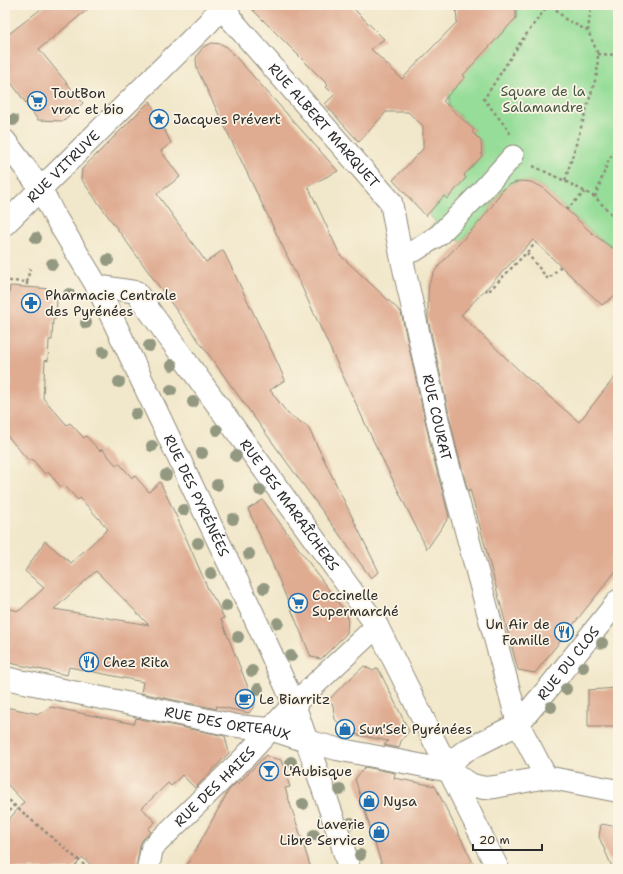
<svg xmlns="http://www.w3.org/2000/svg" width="623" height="874" font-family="'Shantell Sans',sans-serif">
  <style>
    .green { fill: #95dd98; stroke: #608462 }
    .building { fill: #dfac92; fill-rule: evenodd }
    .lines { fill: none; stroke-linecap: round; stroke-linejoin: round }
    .pedestrian-casing { stroke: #8e897a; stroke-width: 23 }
    .minor-casing { stroke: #8e897a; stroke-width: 24 }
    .secondary-casing { stroke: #8e897a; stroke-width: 24 }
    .path { stroke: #8e897a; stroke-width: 2.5; stroke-dasharray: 3 3; stroke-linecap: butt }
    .pedestrian { stroke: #fff; stroke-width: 21 }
    .minor { stroke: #fff; stroke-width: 22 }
    .secondary { stroke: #fff; stroke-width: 22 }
    .tree { fill: #939881 }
    .labels { text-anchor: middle; stroke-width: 3.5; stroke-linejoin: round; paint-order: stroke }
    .park-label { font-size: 14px; fill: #465846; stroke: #fcf5e5 }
    .poi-label { font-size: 14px; fill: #2b2b2b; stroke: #fcf5e5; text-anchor: start }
    .street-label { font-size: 14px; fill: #2b2b2b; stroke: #fcf5e5 }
  </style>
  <rect width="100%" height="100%" fill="#fcf5e5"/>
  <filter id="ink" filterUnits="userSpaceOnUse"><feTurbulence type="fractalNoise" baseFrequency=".025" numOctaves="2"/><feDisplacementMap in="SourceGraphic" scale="8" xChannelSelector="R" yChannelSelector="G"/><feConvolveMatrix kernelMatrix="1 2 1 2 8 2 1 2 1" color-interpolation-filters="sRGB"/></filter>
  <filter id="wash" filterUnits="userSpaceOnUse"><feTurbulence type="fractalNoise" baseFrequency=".012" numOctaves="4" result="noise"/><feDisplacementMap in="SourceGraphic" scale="16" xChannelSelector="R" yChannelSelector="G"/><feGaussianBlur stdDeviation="0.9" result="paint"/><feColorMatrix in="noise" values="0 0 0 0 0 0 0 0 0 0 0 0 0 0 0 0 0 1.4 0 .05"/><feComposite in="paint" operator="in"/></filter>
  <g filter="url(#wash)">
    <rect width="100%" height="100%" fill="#f1e7ca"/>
    <path class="green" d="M516 5H618V252L593 234 542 187 531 182 520 181 514 183 507 186 501 192 492 206 482 219 461 242 452 235 430 228 436 222 428 214 444 196 447 198 466 178 463 175 482 156 481 141 472 132 474 130 449 106V94L465 77 463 75 516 18Z"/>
    <g id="blocks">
      <path class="building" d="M46 5H93L39 49 83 103 64 121 38 120 5 74V37Z
        M248 5H350L384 39 371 49 402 79 457 22 456 5H516V18L463 75 465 77 443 101 474 130 472 132 481 141 482 156 464 175 466 178 447 199 444 196 426 216 393 180 423 149V126L408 112H386L359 142 325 104 334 95 326 87 328 85Z
        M212 43 221 44 227 47 338 171 308 186 340 255 401 312 432 452 449 517 427 549 373 440 343 376 293 268 197 69 196 59 198 54 203 47Z
        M150 101 171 143 161 151 180 177 157 194 206 262 223 250 277 362 285 380 270 390 288 414 308 427 379 572 371 578 81 179 82 169Z
        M520 181 531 182 542 187 593 234 618 252V293L602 305 533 240 461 315 524 375 579 422 618 373V568L535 673 518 670 470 489 468 491 456 446 428 319V295L429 284 434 272 444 260 482 219 492 206 501 192 507 186 514 183Z
        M10 286 52 289 51 298H57L56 319H53L52 340H49L48 361 45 360 43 398 67 425 70 423 84 438 86 436 100 451 102 449 116 465 119 463 132 478 134 475 149 492 160 482 180 524 208 589 218 605 224 618 221 619 255 705 249 713 216 706 217 709 141 693 143 682 119 677 69 667 67 675 5 662V608L19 611 44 588 25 571 45 541 71 563 108 529 80 498 78 500 64 485 61 487 48 472 45 474 32 459 29 461 5 433V295H9ZM96 571 149 625 54 609Z
        M263 500 348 616 347 633 321 659 311 657 272 563 248 509Z
        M364 666 373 671 378 668 409 731 401 741 399 748 384 745 388 741 339 731 340 725 335 719 334 715 333 705 328 701 337 691Z
        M618 688V727H588V690Z
        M5 707 39 714 51 707 134 724 136 718 225 736 229 753 195 788 182 775 171 786 168 783 142 808 155 822 148 829 151 832 143 839 140 845 136 869H96L83 858 72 869H5V824L24 802 5 782Z
        M266 755 268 757 281 760 290 787 285 788 301 837 311 869H185L229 790 237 782 238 784Z
        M365 767 395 773 394 778 435 786 476 869H383L355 779Z
        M601 824 618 827V869H613L599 837Z"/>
    </g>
  </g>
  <g filter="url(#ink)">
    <use href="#blocks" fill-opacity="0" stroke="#8e897a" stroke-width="1"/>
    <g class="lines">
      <g class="pedestrian-casing">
        <path id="pedestrian" d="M401 255 416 250 439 235 478 195 513 156"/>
      </g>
      <g class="minor-casing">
        <g id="minor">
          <path id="s1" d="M227 5 230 18 391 202 401 255 444 449 509 690 518 724 546 777"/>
          <path id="s2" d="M5 224 208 23 223 5"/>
          <path id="s3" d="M97 286 136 292 377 626 498 869"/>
          <path id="s4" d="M5 678 237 726 270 729 307 741 337 749 450 771 472 785 484 788 495 787 546 777 618 791"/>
          <path id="s5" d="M450 771 457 757 465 751 518 724 551 685 618 601"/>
          <path id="s6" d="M148 869 152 848 245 757 294 704 377 626"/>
        </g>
      </g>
      <g class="secondary-casing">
        <g id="secondary">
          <path id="s7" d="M5 141 41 189 54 215 97 286 253 614 294 704 342 844 349 869"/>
        </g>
      </g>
      <path class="path" d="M552 5 565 19 588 31 598 54 597 74 565 181
        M588 31 591 5
        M598 54 618 55
        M510 134 509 131 484 99 520 43 548 5
        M533 166 565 181 595 197 618 221
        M595 197 609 159 618 147
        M566 210 585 192
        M527 253 548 279 561 266
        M27 282 30 268
        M5 286 10 281 27 282V287
        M485 289 488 292 536 243
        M5 796 14 805 89 869
        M5 816 14 805
        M78 869 84 864"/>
      <use href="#pedestrian" class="pedestrian"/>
      <use href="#minor" class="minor"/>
      <use href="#secondary" class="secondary"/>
    </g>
    <g class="tree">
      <circle cx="13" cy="120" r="6"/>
      <circle cx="36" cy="238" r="6"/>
      <circle cx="108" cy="260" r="6"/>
      <circle cx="52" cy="264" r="6"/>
      <circle cx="69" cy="294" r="6"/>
      <circle cx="86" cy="323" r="6"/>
      <circle cx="149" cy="346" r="6"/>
      <circle cx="103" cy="352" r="6"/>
      <circle cx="172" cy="365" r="6"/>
      <circle cx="119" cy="382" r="6"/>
      <circle cx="171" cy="390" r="6"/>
      <circle cx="193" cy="402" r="6"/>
      <circle cx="136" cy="414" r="6"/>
      <circle cx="217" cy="430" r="6"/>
      <circle cx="152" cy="446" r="6"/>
      <circle cx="202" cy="453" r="6"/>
      <circle cx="236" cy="456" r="6"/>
      <circle cx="166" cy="475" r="6"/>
      <circle cx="217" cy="485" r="6"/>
      <circle cx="260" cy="490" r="6"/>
      <circle cx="183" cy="510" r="6"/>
      <circle cx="233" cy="519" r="6"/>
      <circle cx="198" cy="543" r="6"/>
      <circle cx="249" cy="554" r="6"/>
      <circle cx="211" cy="573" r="6"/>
      <circle cx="264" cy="588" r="6"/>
      <circle cx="226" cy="606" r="6"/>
      <circle cx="278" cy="623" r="6"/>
      <circle cx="238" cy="637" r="6"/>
      <circle cx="602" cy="643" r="6"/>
      <circle cx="291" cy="656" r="6"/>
      <circle cx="583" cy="667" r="6"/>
      <circle cx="252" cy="671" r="6"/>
      <circle cx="258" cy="689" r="6"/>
      <circle cx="566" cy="689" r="6"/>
      <circle cx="551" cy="707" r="6"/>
      <circle cx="291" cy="762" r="6"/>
      <circle cx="340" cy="790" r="6"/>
      <circle cx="303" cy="804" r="6"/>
      <circle cx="351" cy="823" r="6"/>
      <circle cx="314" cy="835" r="6"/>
      <circle cx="360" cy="855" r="6"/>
    </g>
  </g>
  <defs>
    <g id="supermarket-ring" transform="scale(1)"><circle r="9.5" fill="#fcf5e5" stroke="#1f6fb2" stroke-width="1.5"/><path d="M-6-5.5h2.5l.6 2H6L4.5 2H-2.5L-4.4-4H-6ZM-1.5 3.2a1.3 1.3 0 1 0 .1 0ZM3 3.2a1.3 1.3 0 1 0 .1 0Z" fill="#1f6fb2"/></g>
    <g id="sight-ring" transform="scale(1)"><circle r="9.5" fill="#fcf5e5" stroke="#1f6fb2" stroke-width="1.5"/><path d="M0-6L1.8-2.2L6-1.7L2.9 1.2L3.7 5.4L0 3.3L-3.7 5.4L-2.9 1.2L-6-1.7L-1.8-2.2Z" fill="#1f6fb2"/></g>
    <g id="pharmacy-ring" transform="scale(1)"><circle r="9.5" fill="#fcf5e5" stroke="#1f6fb2" stroke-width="1.5"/><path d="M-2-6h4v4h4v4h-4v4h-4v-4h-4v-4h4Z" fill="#1f6fb2"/></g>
    <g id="restaurant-ring" transform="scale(1)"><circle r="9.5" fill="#fcf5e5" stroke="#1f6fb2" stroke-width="1.5"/><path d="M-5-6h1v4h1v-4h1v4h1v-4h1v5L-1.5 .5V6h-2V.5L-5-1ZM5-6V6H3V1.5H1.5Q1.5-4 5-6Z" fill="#1f6fb2"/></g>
    <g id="cafe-ring" transform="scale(1)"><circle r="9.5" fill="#fcf5e5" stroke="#1f6fb2" stroke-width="1.5"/><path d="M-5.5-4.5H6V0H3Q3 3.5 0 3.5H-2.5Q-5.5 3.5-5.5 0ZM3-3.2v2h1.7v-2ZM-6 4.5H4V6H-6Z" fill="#1f6fb2"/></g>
    <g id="shop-ring" transform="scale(1)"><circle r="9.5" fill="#fcf5e5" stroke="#1f6fb2" stroke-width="1.5"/><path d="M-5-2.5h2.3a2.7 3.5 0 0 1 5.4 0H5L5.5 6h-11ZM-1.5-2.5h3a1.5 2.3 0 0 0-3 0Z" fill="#1f6fb2"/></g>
    <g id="bar-ring" transform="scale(1)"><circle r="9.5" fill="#fcf5e5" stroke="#1f6fb2" stroke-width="1.5"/><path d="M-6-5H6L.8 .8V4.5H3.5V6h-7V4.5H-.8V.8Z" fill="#1f6fb2"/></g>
  </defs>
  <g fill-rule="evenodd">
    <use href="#supermarket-ring" x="37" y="101"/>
    <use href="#sight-ring" x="159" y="119"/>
    <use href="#pharmacy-ring" x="31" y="303"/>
    <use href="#supermarket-ring" x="298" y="603"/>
    <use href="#restaurant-ring" x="564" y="632"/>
    <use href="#restaurant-ring" x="89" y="662"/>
    <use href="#cafe-ring" x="245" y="699"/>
    <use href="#shop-ring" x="345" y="729"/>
    <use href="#bar-ring" x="269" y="771"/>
    <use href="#shop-ring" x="369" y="801"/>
    <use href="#shop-ring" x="379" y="832"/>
  </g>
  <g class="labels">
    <g class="park-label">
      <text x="543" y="96">Square de la<tspan x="543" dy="16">Salamandre</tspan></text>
    </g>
    <g class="poi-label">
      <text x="51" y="98">ToutBon<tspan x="51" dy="16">vrac et bio</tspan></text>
      <text x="173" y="124">Jacques Prévert</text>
      <text x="45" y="300">Pharmacie Centrale<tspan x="45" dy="16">des Pyrénées</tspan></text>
      <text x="312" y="600">Coccinelle<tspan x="312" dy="16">Supermarché</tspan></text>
      <text x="550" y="629" text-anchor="end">Un Air de<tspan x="550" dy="16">Famille</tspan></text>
      <text x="103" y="667">Chez Rita</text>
      <text x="259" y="704">Le Biarritz</text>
      <text x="359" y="734">Sun'Set Pyrénées</text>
      <text x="283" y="776">L'Aubisque</text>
      <text x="383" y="806">Nysa</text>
      <text x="365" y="829" text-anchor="end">Laverie<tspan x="365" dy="16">Libre Service</tspan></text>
    </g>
    <g class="street-label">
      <text dy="5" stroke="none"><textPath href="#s1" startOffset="156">RUE ALBERT MARQUET</textPath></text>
      <text dy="5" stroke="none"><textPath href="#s2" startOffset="82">RUE VITRUVE</textPath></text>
      <text dy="5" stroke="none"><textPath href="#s1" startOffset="478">RUE COURAT</textPath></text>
      <text dy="5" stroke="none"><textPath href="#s7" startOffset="404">RUE DES PYRÉNÉES</textPath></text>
      <text dy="5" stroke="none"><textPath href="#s3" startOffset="302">RUE DES MARAÎCHERS</textPath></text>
      <text dy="5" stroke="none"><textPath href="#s5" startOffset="164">RUE DU CLOS</textPath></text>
      <text dy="5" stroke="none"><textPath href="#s4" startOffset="227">RUE DES ORTEAUX</textPath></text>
      <text dy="5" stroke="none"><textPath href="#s6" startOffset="109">RUE DES HAIES</textPath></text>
    </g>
  </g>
  <rect width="623" height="874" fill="none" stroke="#fcf5e5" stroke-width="20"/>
  <path d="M473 844v6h69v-6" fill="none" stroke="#2b2b2b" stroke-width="2"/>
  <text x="479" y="844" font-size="12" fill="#2b2b2b" stroke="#fcf5e5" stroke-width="3" paint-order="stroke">20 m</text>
</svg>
